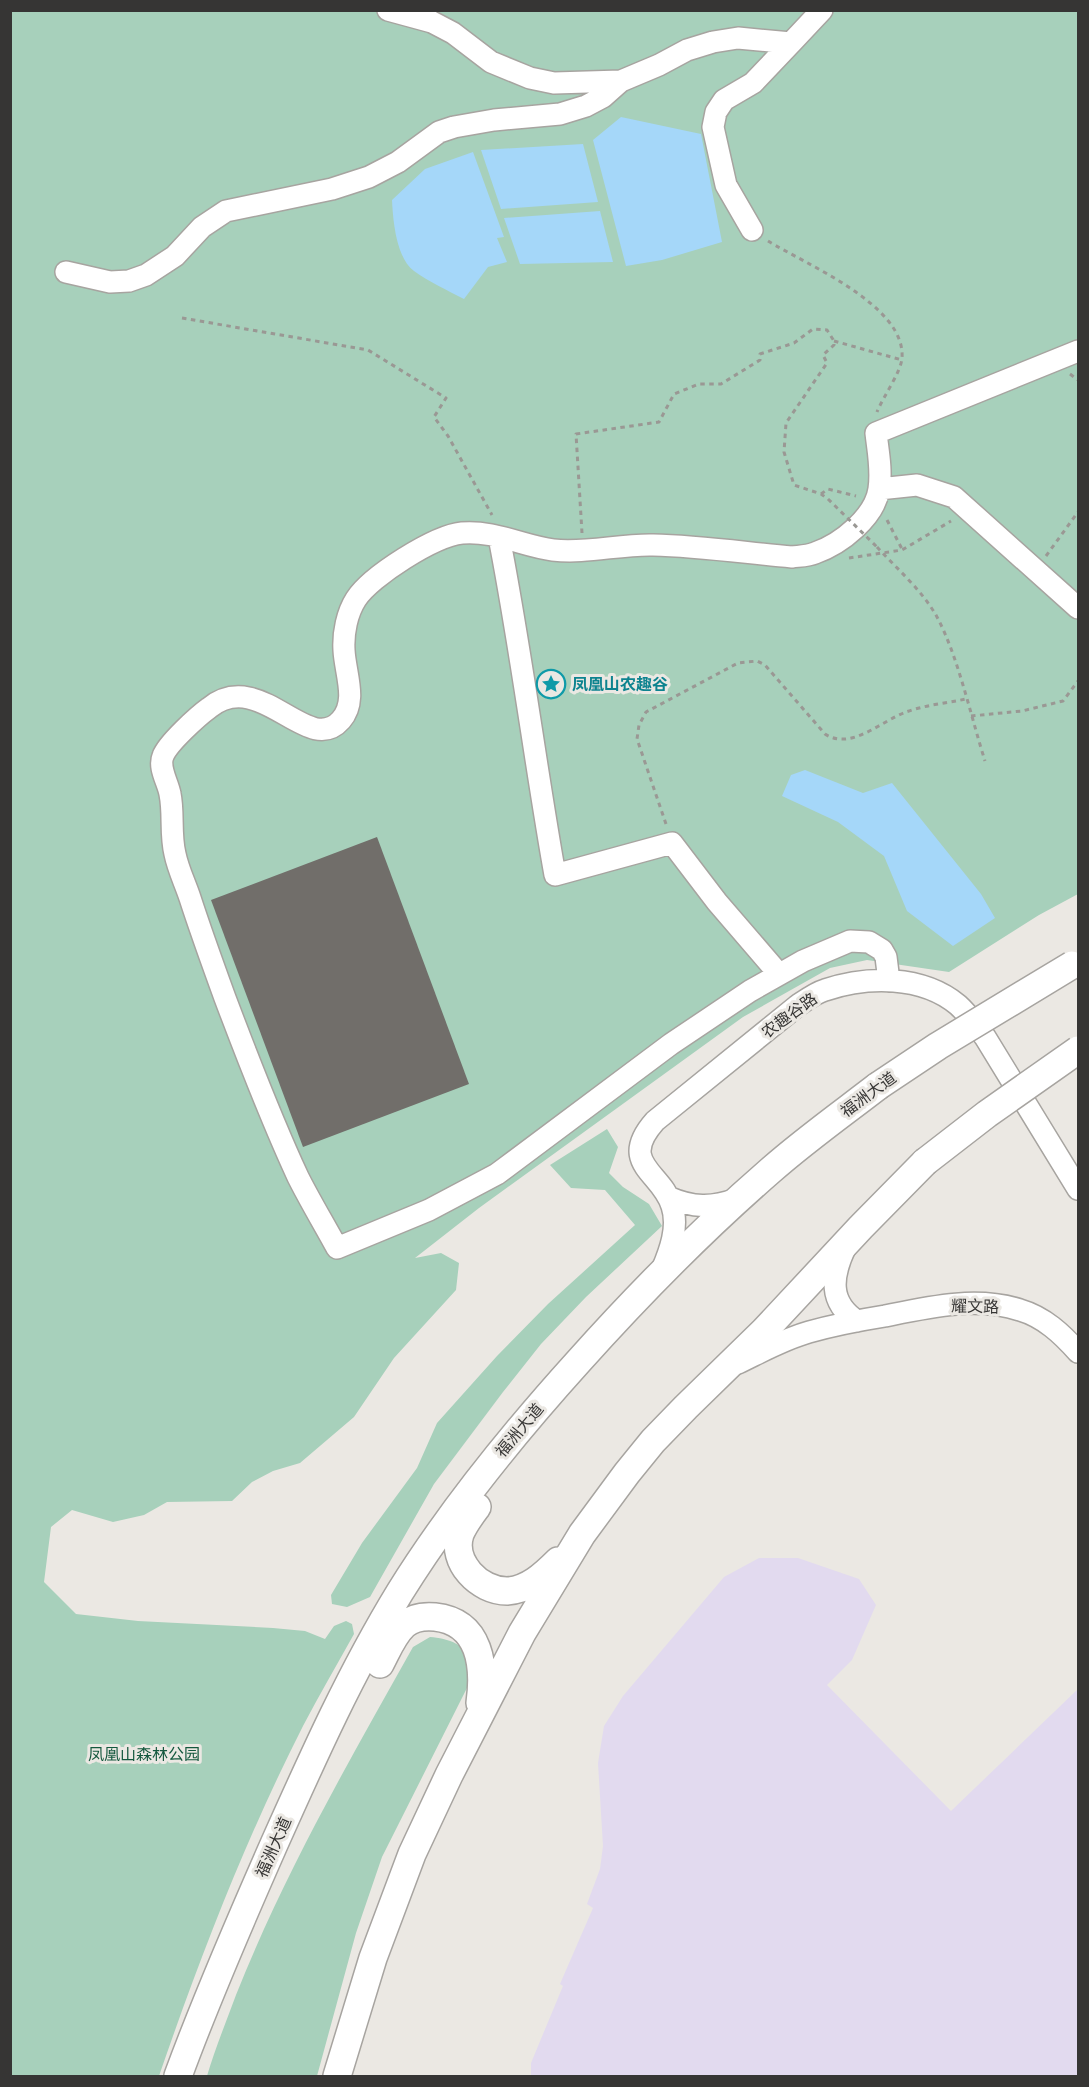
<svg xmlns="http://www.w3.org/2000/svg" width="1089" height="2087" font-family="Mulish,'Noto Sans SC',sans-serif">
  <style>
    .industrial { fill: #e2daef }
    .green { fill: #a7d0bb }
    .water { fill: #a5d7f9 }
    .building { fill: #716e6a }
    .lines { fill: none; stroke-linecap: round; stroke-linejoin: round }
    .minor-casing { stroke: #a7a4a0; stroke-width: 24 }
    .major-casing { stroke: #a7a4a0; stroke-width: 30 }
    .path { stroke: #9a9894; stroke-width: 3; stroke-dasharray: 4.5 4.5; stroke-linecap: butt }
    .minor { stroke: #fff; stroke-width: 21 }
    .major { stroke: #fff; stroke-width: 27 }
    .major-bridge-casing { stroke: #a7a4a0; stroke-width: 30; stroke-linecap: butt }
    .path-bridge { stroke: #9a9894; stroke-width: 3; stroke-dasharray: 4.5 4.5; stroke-linecap: butt }
    .major-bridge { stroke: #fff; stroke-width: 27 }
    .labels { text-anchor: middle; stroke-width: 6; stroke-linejoin: round; paint-order: stroke }
    .culture-label { font-size: 16px; font-weight: bold; fill: #0d838f; stroke: #ebe8e3; text-anchor: start }
    .street-label { font-size: 16px; fill: #363534; stroke: #ebe8e3 }
    .park-label { font-size: 16px; fill: #14583e; stroke: #ebe8e3 }
  </style>
  <rect width="100%" height="100%" fill="#ebe8e3"/>
  <path class="industrial" d="M759 1558H798L859 1579 876 1605 852 1660 827 1685 951 1811 1078 1689V2076H531V2063L563 1986 560 1984 593 1908 587 1904 600 1869 603 1846 598 1763 604 1726 623 1696 724 1577Z"/>
  <path class="green" d="M11 11H1078V894L1039 915 949 972 867 960 830 968 743 1017 479 1208 415 1258 441 1253 459 1263 456 1290 394 1358 354 1417 300 1463 273 1471 252 1482 232 1501 167 1502 144 1515 113 1522 72 1510 51 1527 44 1582 76 1614 138 1621 273 1628 305 1631 325 1639 334 1626 346 1621 352 1624 354 1634C337 1665 319 1695 303 1726 246 1838 200 1957 159 2076H11Z
    M607 1129 618 1147 609 1173 623 1187 649 1204 662 1226 586 1297 541 1344 503 1392 434 1484 370 1597 347 1607 332 1604 331 1595 362 1543 417 1468 437 1423 497 1356 548 1304 635 1225 605 1190 571 1188 550 1165Z
    M430 1637C447 1638 470 1645 472 1665 472 1670 471 1676 471 1680L382 1857 356 1933 317 2076H207C215 2049 226 2022 236 1995 284 1874 349 1761 413 1647Z"/>
  <path class="water" d="M621 117 701 134 722 242 662 260 626 266 593 140Z
    M583 144 598 202 501 209 481 150Z
    M473 152 504 237 497 238 507 262 488 267 464 299C447 290 429 282 414 271 396 258 393 220 392 200L425 169Z
    M600 211 613 262 520 264 504 218Z
    M805 770 863 793 892 783 981 894 995 918 953 946 907 911 884 856 838 822 782 796 791 775Z"/>
  <path class="building" d="M377 837 469 1084 303 1147 211 900Z"/>
  <g class="lines">
    <g class="minor-casing">
      <path id="minor" d="M388 10 432 22 453 33 491 62 530 78 554 83 621 81 659 65 687 50 713 42 738 38 791 43 822 10
        M752 230 726 185 713 127 716 112 724 100 753 83 791 43
        M66 272 110 282 129 281 146 275 175 256 202 227 226 211 332 189 369 177 398 162 439 132 454 127 494 120 560 114 586 106 603 97 621 81
        M879 489 917 485 954 497 1078 608
        M499 537C521 649 535 763 555 875L672 843 717 902 779 974
        M889 981 886 957 882 950 869 942 850 941 803 961 750 991 671 1044 497 1174 429 1210 337 1248C324 1224 310 1201 298 1177 271 1119 248 1059 225 998 213 965 201 932 190 898 185 883 178 869 175 854 170 834 174 813 170 794 168 782 158 768 163 756 168 743 198 716 209 708 260 666 308 758 341 720 358 701 345 673 344 650 343 633 347 613 356 599 371 576 434 536 462 533 493 530 523 546 553 550 586 554 620 544 653 545 700 546 746 553 792 557 800 556 808 556 815 553 841 544 875 517 879 489 882 470 878 451 876 433L1078 351
        M668 1197C693 1208 712 1208 737 1199
        M845 1248C832 1276 828 1302 857 1321
        M662 1270C670 1251 679 1227 672 1206 662 1172 617 1164 655 1121L797 1006C806 1000 815 993 825 990 867 976 922 975 958 1005 968 1014 976 1025 985 1037L1078 1189
        M738 1363C761 1352 784 1339 809 1332 834 1325 860 1320 885 1316 929 1307 977 1296 1020 1310 1044 1317 1062 1334 1078 1352"/>
    </g>
    <g class="major-casing">
      <path id="major" d="M477 1507C471 1515 464 1524 460 1534 451 1562 479 1591 507 1591 528 1590 544 1575 558 1561
        M380 1664C387 1651 393 1635 404 1625 412 1618 424 1616 435 1617 481 1622 485 1667 480 1703
        M178 2076C207 1997 241 1919 275 1842 313 1757 351 1672 400 1592 451 1510 513 1434 578 1362 638 1295 703 1229 771 1170 805 1140 843 1113 878 1086
        M337 2076 373 1958 412 1854 449 1775 522 1633 582 1534 627 1473 653 1441 686 1407 764 1331 861 1227 925 1162"/>
    </g>
    <path class="path" d="M768 241C805 264 906 305 902 358 901 372 883 397 877 412
      M182 318 368 350 446 398 434 417 448 436 492 515
      M834 341 902 360
      M1070 374 1078 380
      M821 494 828 489 856 496
      M887 520 902 549
      M582 533 576 434 659 422 674 394 699 384H721L760 360V354L794 343 813 329 827 330 834 341V345L823 355 827 363 786 423 784 452 794 485 821 494 828 499
      M877 547C897 569 922 590 937 617 958 656 971 717 985 761
      M1046 556 1078 512
      M849 558 902 550 951 521
      M971 716 1022 711 1063 701 1078 681
      M666 824 637 739 639 725 646 712 738 663 757 661 765 665 825 734C851 751 881 721 906 712 925 705 947 703 966 699"/>
    <use href="#minor" class="minor"/>
    <use href="#major" class="major"/>
    <g class="major-bridge-casing">
      <path id="major-bridge" d="M878 1086 938 1046 1072 965
        M925 1162 987 1114 1078 1050"/>
    </g>
    <path class="path-bridge" d="M828 499 877 547"/>
    <use href="#major-bridge" class="major-bridge"/>
  </g>
  <defs>
    <g id="sight-ring" transform="scale(1.5)"><circle r="9.5" fill="#ebe8e3" stroke="#0f9aa8" stroke-width="1.5"/><path d="M0-6L1.8-2.2L6-1.7L2.9 1.2L3.7 5.4L0 3.3L-3.7 5.4L-2.9 1.2L-6-1.7L-1.8-2.2Z" fill="#0f9aa8"/></g>
  </defs>
  <g fill-rule="evenodd">
    <use href="#sight-ring" x="551" y="684"/>
  </g>
  <g class="labels">
    <g class="culture-label">
      <text x="572" y="690">凤凰山农趣谷</text>
    </g>
    <g class="street-label">
      <text transform="translate(789 1015) rotate(-36)" y="6">农趣谷路</text>
      <text transform="translate(868 1094) rotate(-36)" y="6">福洲大道</text>
      <text transform="translate(975 1306) rotate(1)" y="6">耀文路</text>
      <text transform="translate(519 1430) rotate(-50)" y="6">福洲大道</text>
      <text transform="translate(273 1847) rotate(-66)" y="6">福洲大道</text>
    </g>
    <g class="park-label">
      <text x="144" y="1760">凤凰山森林公园</text>
    </g>
  </g>
  <rect width="1089" height="2087" fill="none" stroke="#363534" stroke-width="24"/>
</svg>
